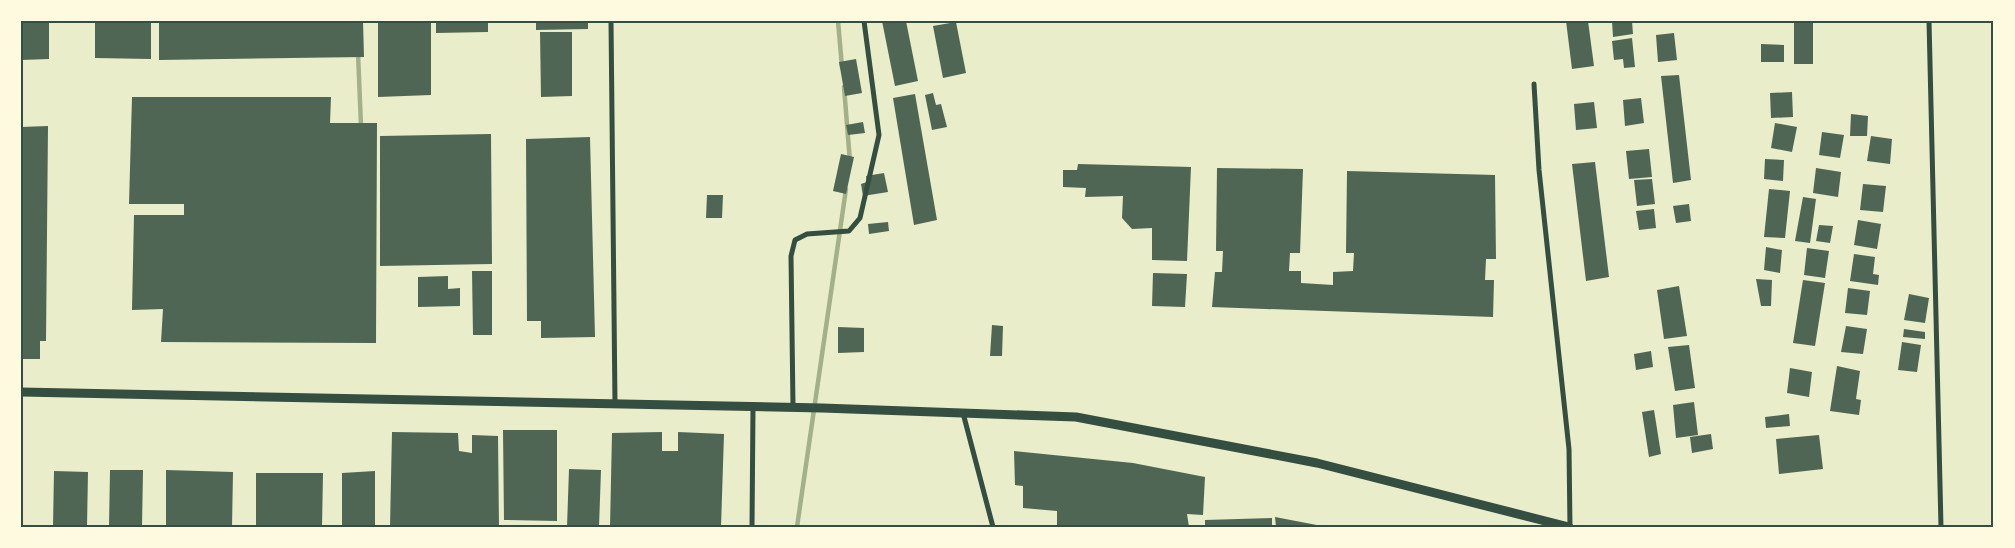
<svg xmlns="http://www.w3.org/2000/svg" width="2015" height="548" font-family="Raleway,sans-serif">
  <style>
    .lines { fill: none; stroke-linecap: round; stroke-linejoin: round }
    .stream { stroke: #a3b18a; stroke-width: 4.5 }
    .building { fill: #4f6655 }
    .minor { stroke: #344e41; stroke-width: 5 }
    .tertiary { stroke: #344e41; stroke-width: 9 }
    .neatline { fill: none; stroke: #344e41; stroke-width: 2 }
  </style>
  <rect width="100%" height="100%" fill="#e9edc9"/>
  <g class="lines">
    <path class="stream" d="M838 21 842 67
      M358 53 361 126
      M844 87 850 162
      M797 527 846 189"/>
  </g>
  <path class="building" d="M21 21H49V59L21 60Z
    M95 21H151V59L95 58Z
    M159 21H363L364 57 159 60Z
    M378 21H431V95L378 97Z
    M436 21H488V32L436 33Z
    M536 21H588V29L536 30Z
    M882 21H906L918 81 895 86Z
    M1566 21H1588L1594 66 1572 69Z
    M1612 21H1632L1633 34 1613 37Z
    M1794 21H1813V64H1794Z
    M956 22 966 73 943 78 933 26Z
    M540 32H572V96L541 97Z
    M1674 33 1677 60 1658 62 1656 35Z
    M1632 38 1635 67 1624 68 1623 59 1614 60 1612 41Z
    M1761 44 1784 45V62H1761Z
    M856 59 862 93 845 96 839 62Z
    M1679 75 1691 180 1673 183 1661 76Z
    M1792 92 1793 117 1771 118 1770 93Z
    M933 93 936 105 941 104 947 127 932 130 925 95Z
    M915 94 937 220 914 225 893 98Z
    M132 97H331L330 123H377L376 343 161 342 163 309 132 310 134 215H184V204H129Z
    M1641 98 1644 123 1625 126 1623 100Z
    M1594 102 1597 128 1576 130 1574 104Z
    M1851 114 1868 116 1867 136H1850Z
    M863 122 865 133 848 135 846 125Z
    M1775 123 1797 127 1792 152 1771 148Z
    M48 126 46 341H40V359H21V127Z
    M1822 132 1844 135 1840 158 1819 155Z
    M491 134 492 264 380 266V136Z
    M1871 136 1892 139 1890 164 1867 161Z
    M590 137 595 337 541 338V321H527L526 139Z
    M1649 149 1652 177 1629 179 1626 151Z
    M841 154 854 157 846 194 833 191Z
    M1765 159 1784 160 1783 181 1764 179Z
    M1595 162 1609 277 1586 281 1572 164Z
    M1078 164 1191 167 1187 261 1152 260V228L1132 229 1122 218 1123 196 1085 197 1086 188 1063 187V170H1077Z
    M1217 168 1303 169 1300 253H1290L1289 271H1301V283L1333 285V272L1353 271 1354 253H1346L1347 171 1495 175 1496 259H1486L1485 280H1494L1493 317 1212 307 1215 272H1222L1223 251H1216Z
    M1816 168 1841 172 1838 197 1813 193Z
    M884 173 888 192 863 196 861 184 867 182 866 176Z
    M1652 179 1655 204 1637 206 1634 180Z
    M1863 184 1886 186 1883 212 1860 210Z
    M1769 189 1790 191 1785 238 1764 237Z
    M707 195H723L722 218H706Z
    M1803 197 1816 199 1810 243 1795 241Z
    M1689 204 1691 221 1676 223 1673 206Z
    M1654 209 1656 228 1639 230 1636 211Z
    M1858 220 1881 224 1877 249 1854 245Z
    M888 222 889 231 869 234 868 224Z
    M1819 225 1833 226 1830 243 1816 241Z
    M1766 247 1782 250 1780 273 1764 270Z
    M1807 248 1829 251 1825 278 1804 275Z
    M1854 254 1875 257 1873 274 1879 275 1878 285 1850 281Z
    M472 271H492V335H473Z
    M1153 273 1187 274 1185 307 1152 306Z
    M448 276V289L460 288V306L418 307V277Z
    M1756 279 1772 280 1771 306H1761Z
    M1803 280 1825 283 1815 346 1793 343Z
    M1679 286 1687 336 1664 339 1657 290Z
    M1848 288 1870 291 1867 315 1845 313Z
    M1909 294 1929 298 1925 323 1904 320Z
    M992 325 1003 326 1002 356H990Z
    M1846 326 1867 329 1863 354 1841 352Z
    M838 327 864 328V352L838 353Z
    M1904 329 1925 332V339L1903 337Z
    M1902 342 1921 345 1917 372 1898 370Z
    M1689 345 1695 388 1675 391 1668 347Z
    M1651 351 1653 367 1636 370 1634 354Z
    M1837 366 1860 371 1856 399 1861 400 1859 415 1830 411Z
    M1790 368 1812 372 1809 397 1787 393Z
    M1694 402 1698 435 1676 438 1673 405Z
    M1654 410 1661 454 1649 457 1642 412Z
    M1789 414 1790 426 1766 428 1765 417Z
    M503 430H557V521L504 520Z
    M392 432 458 433 459 451 472 453V435L498 436 499 527H390Z
    M662 432V451H678V432L724 434 721 527H610L612 433Z
    M1711 434 1713 449 1692 453 1690 437Z
    M1819 435 1823 469 1779 474 1776 439Z
    M1014 451 1133 463 1205 477 1203 515 1187 514 1189 527H1057V511L1023 508V486L1015 485Z
    M569 469 601 470 599 527H567Z
    M110 470H143L142 527H109Z
    M166 470 233 472 232 527H166Z
    M54 471 88 472 87 527H53Z
    M375 471V527H342V473Z
    M256 473H323L322 527H256Z
    M1275 517 1322 526V527H1276Z
    M1272 518V527H1205V520Z"/>
  <g class="lines">
    <path class="minor" d="M611 21 615 404
      M1929 21 1941 527
      M1534 84 1539 170 1569 449 1570 527
      M793 407 791 256 795 240 807 234 849 231 860 218 879 135 864 21
      M963 413 993 527
      M752 527 753 407"/>
    <path class="tertiary" d="M21 392 822 408 1076 417 1317 463 1569 527"/>
  </g>
  <rect width="2015" height="548" fill="none" stroke="#fefae0" stroke-width="45"/>
  <rect x="22" y="22" width="1970" height="504" class="neatline"/>
</svg>
